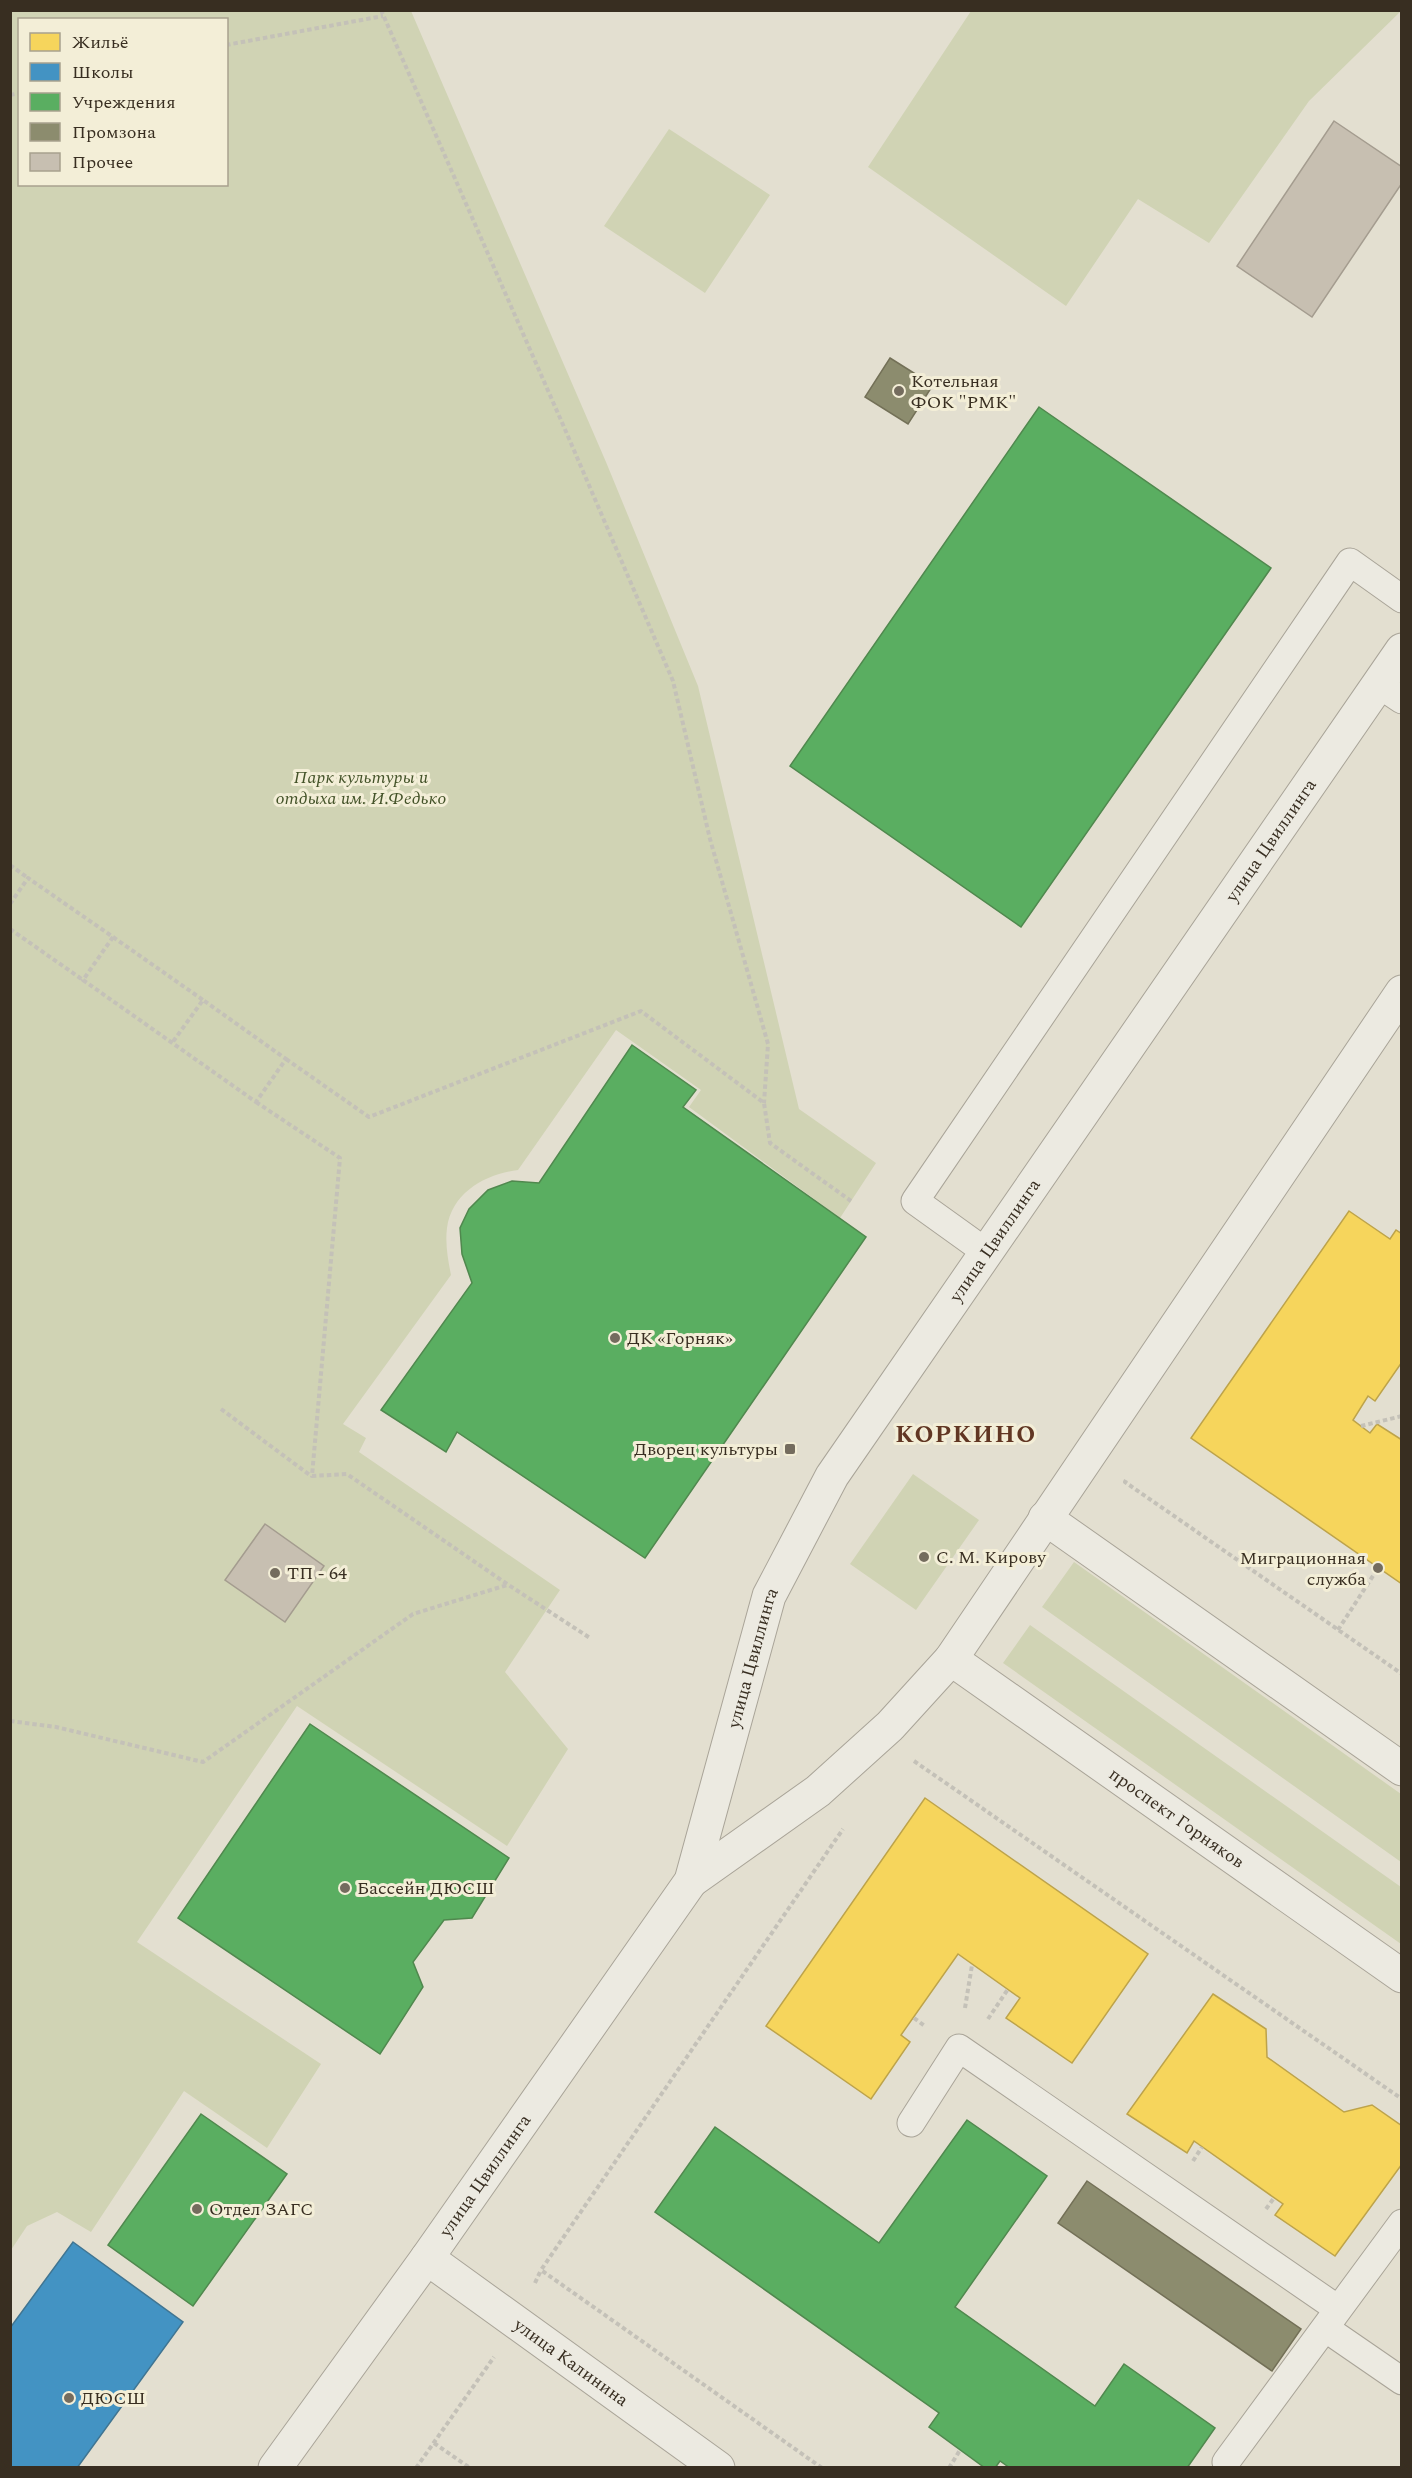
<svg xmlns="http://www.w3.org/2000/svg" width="1412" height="2478" font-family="Spectral,serif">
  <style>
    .green { fill: #d0d3b4; fill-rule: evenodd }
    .homes { fill: #f6d55c; stroke: #bda34a; stroke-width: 1.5 }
    .schools { fill: #4393c3; stroke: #407592; stroke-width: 1.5 }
    .public { fill: #5aae61; stroke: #50884e; stroke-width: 1.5 }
    .industry { fill: #8c8c6e; stroke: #737057; stroke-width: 1.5 }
    .building { fill: #c7bfb1; stroke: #a49c8f; stroke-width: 1.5 }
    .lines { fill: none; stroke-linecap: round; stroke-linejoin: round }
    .service-casing { stroke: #a9a498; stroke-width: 29 }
    .minor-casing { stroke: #a9a498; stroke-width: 35 }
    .tertiary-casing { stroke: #a9a498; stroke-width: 35 }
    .path { stroke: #c4c1b8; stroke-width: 4; stroke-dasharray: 4.5 3; stroke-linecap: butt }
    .service { stroke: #eceae1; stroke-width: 27 }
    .minor { stroke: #eceae1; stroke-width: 33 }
    .tertiary { stroke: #eceae1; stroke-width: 33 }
    .poi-dot { fill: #746c5e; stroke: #f3eed7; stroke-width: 2 }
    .labels { text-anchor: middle; stroke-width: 6; stroke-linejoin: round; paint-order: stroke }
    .poi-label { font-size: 18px; fill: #382e21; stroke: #f3eed7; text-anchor: start }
    .park-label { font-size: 18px; font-style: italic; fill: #445329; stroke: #f3eed7 }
    .street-label { font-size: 18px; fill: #382e21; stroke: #f3eed7 }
    .district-label { font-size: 24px; font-weight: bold; letter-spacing: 1.5px; fill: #613623; stroke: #f3eed7 }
  </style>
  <rect width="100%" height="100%" fill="#e3dfd0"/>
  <path class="green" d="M11 11H411L606 462 698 686 799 1109 876 1163 840 1218 689 1107 701 1090 616 1030 518 1170C486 1174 452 1192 447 1228 445 1243 448 1260 451 1275L343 1424 366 1438 359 1452 560 1590 505 1672 568 1749 507 1846 297 1706 137 1942 321 2064 267 2148 184 2091 91 2232 57 2212 27 2226 11 2250ZM20 20H226V184H20Z
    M971 11V10L1401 11 1309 101 1209 243 1138 199 1066 306 868 167Z
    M669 129 770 195 705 293 604 226Z
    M913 1474 979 1520 916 1610 850 1564Z
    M1074 1562 1401 1794V1862L1042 1607Z
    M1030 1625 1401 1887V1944L1003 1663Z"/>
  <path class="homes" d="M1349 1211 1390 1239 1396 1230 1402 1234V1362L1375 1401 1368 1396 1353 1420 1370 1433 1377 1424 1402 1440V1584L1191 1438Z
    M925 1798 1148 1954 1072 2063 1006 2018 1020 1998 958 1954 901 2035 910 2042 871 2099 766 2026Z
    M1213 1994 1266 2029 1267 2057 1344 2112 1372 2105 1402 2126V2164L1335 2256 1275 2215 1283 2204 1194 2141 1187 2153 1127 2114Z"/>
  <path class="schools" d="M73 2242 183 2322 77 2468H10V2328Z"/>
  <path class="public" d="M1039 407 1271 568 1021 927 790 766Z
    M632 1045 696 1090 683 1107 866 1237 645 1558 457 1432 446 1452 381 1410 472 1283 462 1254 460 1228 469 1209 488 1190 512 1181 539 1183Z
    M310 1724 509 1858 472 1918 444 1920 413 1962 423 1987 380 2054 178 1918Z
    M201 2114 287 2174 193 2306 108 2245Z
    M967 2120 1047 2176 955 2307 1095 2406 1124 2364 1215 2428 1187 2468H1010L1000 2461 995 2468H985L929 2427 939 2413 655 2212 715 2127 879 2243Z"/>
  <path class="industry" d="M890 358 933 385 908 424 865 397Z
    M1087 2181 1301 2329 1272 2371 1058 2223Z"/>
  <path class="building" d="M1334 121 1402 167V183L1312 317 1237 266Z
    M265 1524 324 1566 285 1622 225 1580Z"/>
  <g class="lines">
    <g class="service-casing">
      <path id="service" d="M1378 684 1402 700
        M986 1252 915 1201 1350 562 1402 599
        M911 2123 959 2048 1338 2309
        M1325 2328 1402 2381
        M1226 2462 1402 2223"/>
    </g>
    <g class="minor-casing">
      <g id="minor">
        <path d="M1045 1518 1402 1769"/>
        <path id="s1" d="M951 1659 1402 1976"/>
        <path id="s2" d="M427 2258 718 2468"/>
      </g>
    </g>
    <g class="tertiary-casing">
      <g id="tertiary">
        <path d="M691 1881 818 1791 890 1726 951 1659 1402 992"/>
        <path id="s3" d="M275 2468 427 2258 691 1881 769 1596 832 1476 1402 650"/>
      </g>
    </g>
    <path class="path" d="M381 10 564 427 673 681 710 839 768 1044 764 1103
      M226 45 383 16
      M10 95 20 93
      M10 865 28 878
      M10 904 28 878 113 937 83 980 256 1102 286 1059 203 1000 172 1043
      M10 929 83 980
      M113 937 203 1000
      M286 1059 369 1117 641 1011 764 1103 770 1143 851 1201
      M256 1102 340 1158 312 1476 347 1474 507 1584 590 1638
      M221 1409 311 1476
      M1361 1426 1402 1416
      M1126 1480 1125 1482 1402 1674
      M1338 1630 1378 1568
      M10 1721 56 1727 203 1762 413 1614 507 1585
      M914 1761 1402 2099
      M965 2008 972 1965
      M914 2018 926 2027
      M988 2019 1008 1989
      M1193 2161 1202 2147
      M1266 2209 1274 2198
      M535 2283 541 2270
      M434 2443 470 2468
      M416 2468 494 2357
      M822 2468 541 2270 843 1829
      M949 2468 960 2450"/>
    <use href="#service" class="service"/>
    <use href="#minor" class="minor"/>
    <use href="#tertiary" class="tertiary"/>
  </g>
  <g class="poi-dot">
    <circle cx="899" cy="391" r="6"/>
    <circle cx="615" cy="1338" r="6"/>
    <rect x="784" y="1443" width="12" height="12" rx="3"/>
    <circle cx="924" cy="1557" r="6"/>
    <circle cx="1378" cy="1568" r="6"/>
    <circle cx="275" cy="1573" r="6"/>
    <circle cx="345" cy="1888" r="6"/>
    <circle cx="197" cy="2209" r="6"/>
    <circle cx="69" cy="2398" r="6"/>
  </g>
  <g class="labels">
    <g class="poi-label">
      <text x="911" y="387">Котельная<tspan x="911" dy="21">ФОК "РМК"</tspan></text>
      <text x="627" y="1344">ДК «Горняк»</text>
      <text x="778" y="1455" text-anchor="end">Дворец культуры</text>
      <text x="936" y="1563">С. М. Кирову</text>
      <text x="1366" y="1564" text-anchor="end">Миграционная<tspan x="1366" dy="21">служба</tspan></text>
      <text x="287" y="1579">ТП - 64</text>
      <text x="357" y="1894">Бассейн ДЮСШ</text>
      <text x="209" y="2215">Отдел ЗАГС</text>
      <text x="81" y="2404">ДЮСШ</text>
    </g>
    <g class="park-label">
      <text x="361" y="783">Парк культуры и<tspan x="361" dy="21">отдыха им. И.Федько</tspan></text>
    </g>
    <g class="street-label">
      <text dy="6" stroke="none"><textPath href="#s3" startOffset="1923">улица Цвиллинга</textPath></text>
      <text dy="6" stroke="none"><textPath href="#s3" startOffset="1437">улица Цвиллинга</textPath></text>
      <text dy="6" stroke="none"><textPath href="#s3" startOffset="951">улица Цвиллинга</textPath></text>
      <text dy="6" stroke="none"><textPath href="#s1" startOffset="276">проспект Горняков</textPath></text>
      <text dy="6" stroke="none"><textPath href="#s3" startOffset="360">улица Цвиллинга</textPath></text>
      <text dy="6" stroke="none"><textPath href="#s2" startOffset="178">улица Калинина</textPath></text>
    </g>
    <g class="district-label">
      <text x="966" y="1442">КОРКИНО</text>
    </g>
  </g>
  <rect width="1412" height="2478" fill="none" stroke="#382e21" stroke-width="24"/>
  <rect x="18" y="18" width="210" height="168" fill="#f3eed7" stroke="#a8a18e" stroke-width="1.5"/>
  <rect x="30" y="33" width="30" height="18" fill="#f6d55c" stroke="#a8a18e" stroke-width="1.5"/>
  <text x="72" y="48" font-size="18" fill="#382e21">Жильё</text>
  <rect x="30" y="63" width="30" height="18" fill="#4393c3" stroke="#a8a18e" stroke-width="1.5"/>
  <text x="72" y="78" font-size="18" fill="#382e21">Школы</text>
  <rect x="30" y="93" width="30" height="18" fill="#5aae61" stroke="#a8a18e" stroke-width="1.5"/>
  <text x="72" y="108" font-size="18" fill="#382e21">Учреждения</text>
  <rect x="30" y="123" width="30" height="18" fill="#8c8c6e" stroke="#a8a18e" stroke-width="1.5"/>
  <text x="72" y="138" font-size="18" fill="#382e21">Промзона</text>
  <rect x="30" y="153" width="30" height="18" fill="#c7bfb1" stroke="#a8a18e" stroke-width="1.5"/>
  <text x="72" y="168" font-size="18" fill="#382e21">Прочее</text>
</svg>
